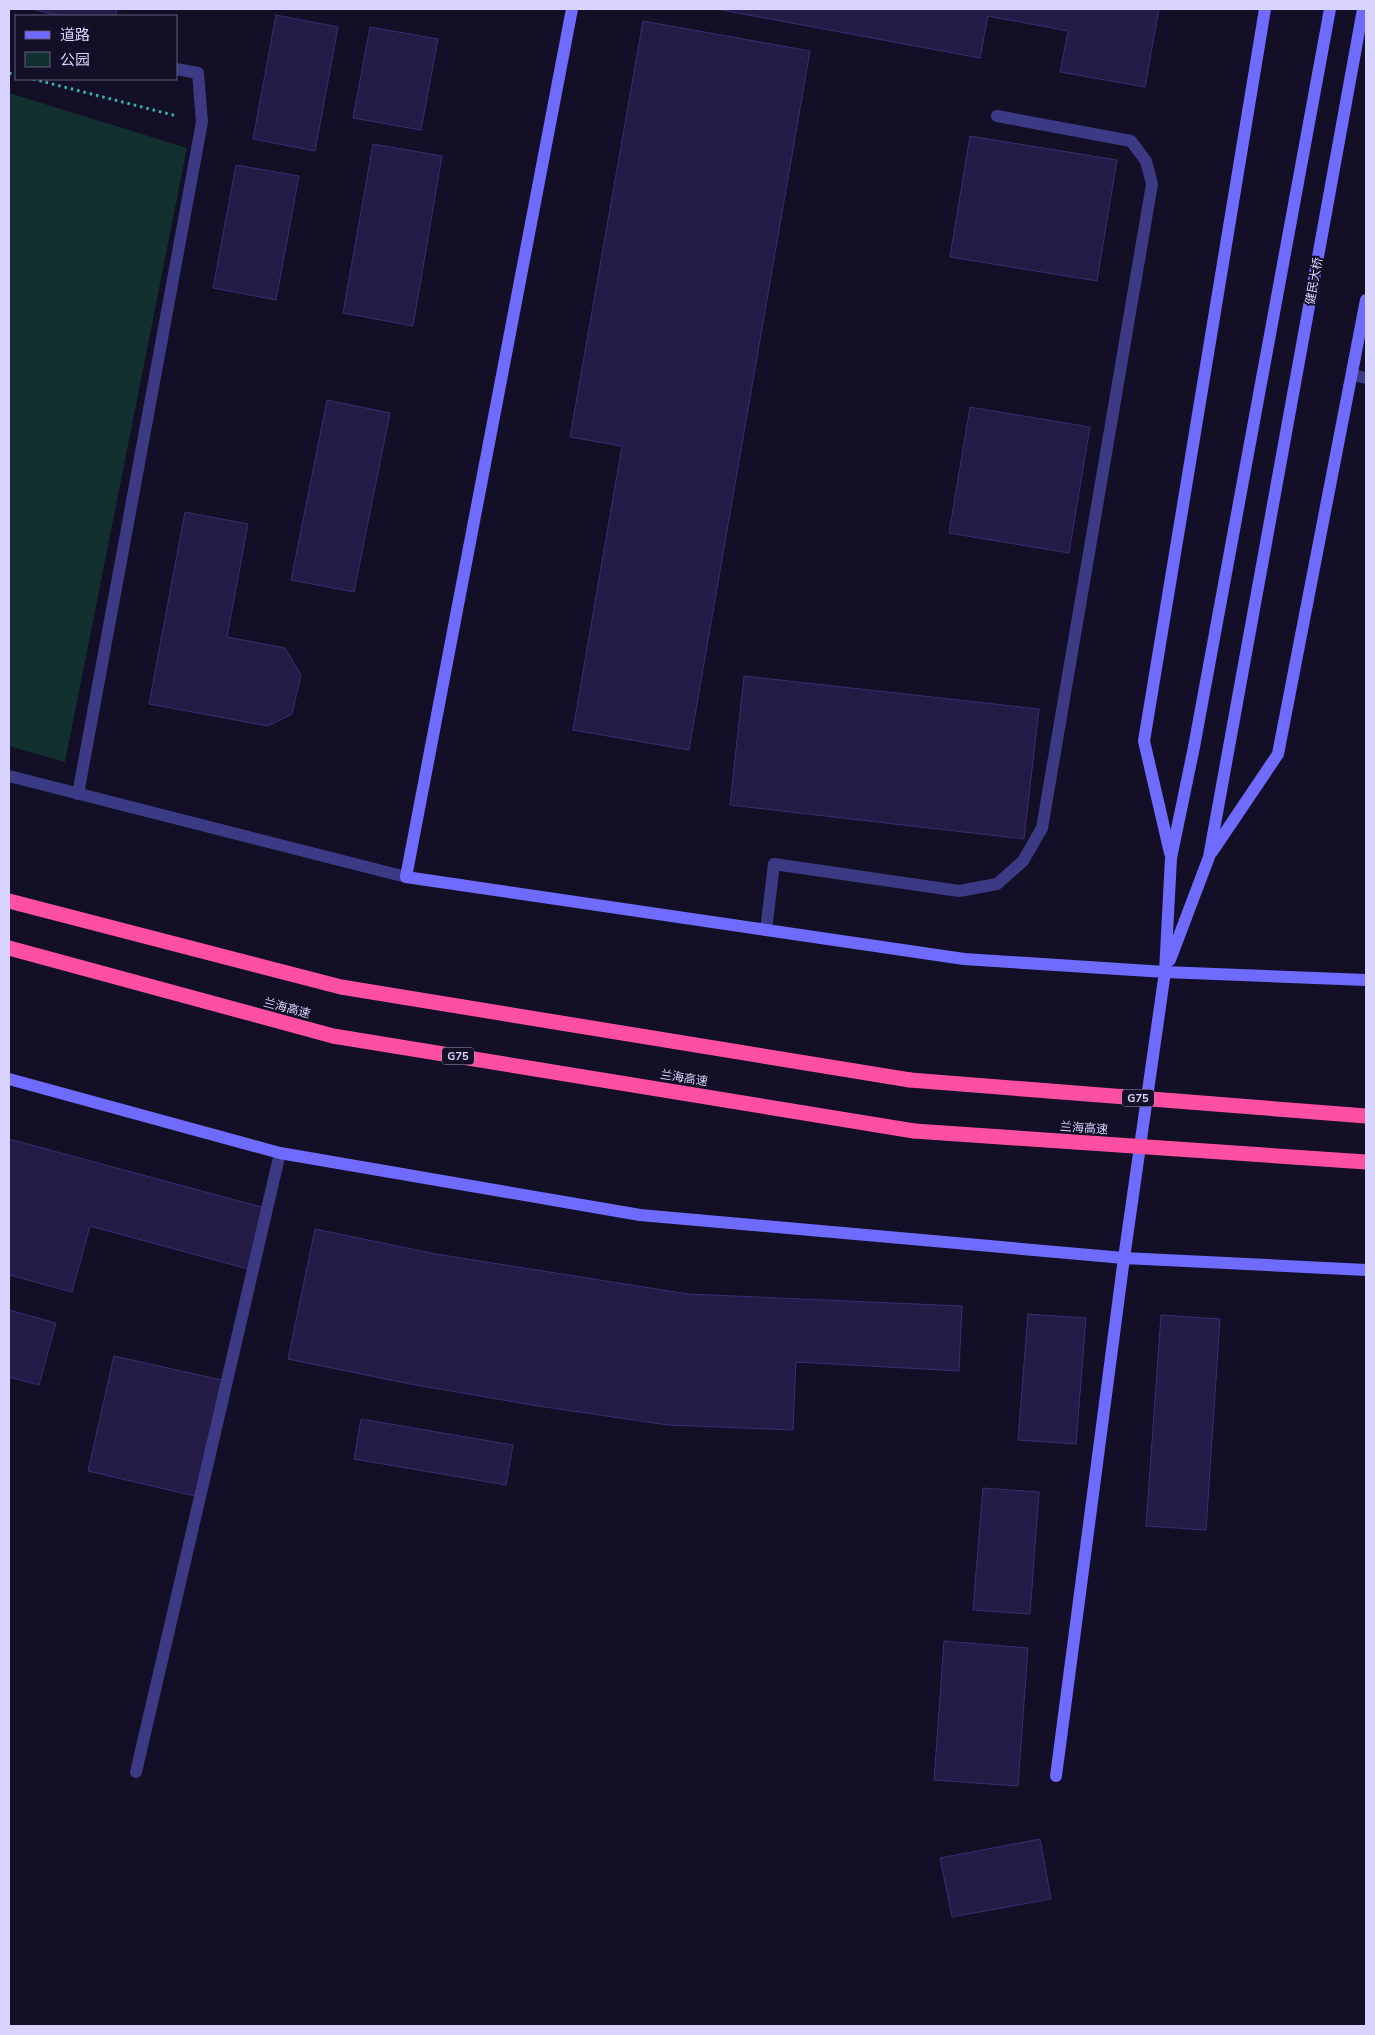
<svg xmlns="http://www.w3.org/2000/svg" width="1375" height="2035" font-family="'Nunito Sans','Noto Sans SC',sans-serif">
  <style>
    .green { fill: #12302f }
    .building { fill: #241b47; stroke: #3b2d73 }
    .lines { fill: none; stroke-linecap: round; stroke-linejoin: round }
    .path { stroke: #2fb8b0; stroke-width: 3; stroke-dasharray: 2.5 4; stroke-linecap: butt }
    .lane { stroke: #3d3a85; stroke-width: 12 }
    .street { stroke: #3d3a85; stroke-width: 12 }
    .secondary { stroke: #6f6bff; stroke-width: 12 }
    .highway { stroke: #ff4fa3; stroke-width: 15 }
    .highway-bridge { stroke: #ff4fa3; stroke-width: 15 }
    .labels { text-anchor: middle; stroke-width: 4; stroke-linejoin: round; paint-order: stroke }
    .shield { fill: #130f26; stroke: #9e99be; stroke-width: 1 }
    .shield-label { font-size: 11px; font-weight: bold; fill: #d9d4ff }
    .street-label { font-size: 12px; fill: #d9d4ff; stroke: #130f26 }
  </style>
  <rect width="100%" height="100%" fill="#130f26"/>
  <path class="green" d="M9 93 187 148 65 762 9 746Z"/>
  <path class="building" d="M31 9H117L115 16H62Z
    M716 9H1159L1145 87 1060 72 1068 31 988 16 980 58Z
    M276 15 338 27 315 151 253 139Z
    M643 21 810 51 689 750 573 730 622 446 570 437Z
    M370 27 438 39 421 130 353 118Z
    M970 136 1117 160 1097 281 950 257Z
    M373 144 442 156 413 326 343 313Z
    M236 165 299 176 276 300 213 288Z
    M327 400 390 413 354 592 291 580Z
    M970 407 1090 427 1069 553 949 533Z
    M185 512 248 524 227 637 285 648 301 675 292 714 268 726 149 704Z
    M744 676 1039 709 1024 839 730 805Z
    M9 1139 265 1208 248 1269 90 1226 72 1292 9 1275Z
    M315 1229 436 1254 688 1294 962 1306 959 1371 796 1362 793 1430 668 1425 538 1406 410 1384 288 1359Z
    M9 1310 56 1323 39 1385 9 1377Z
    M1028 1314 1086 1318 1076 1444 1018 1440Z
    M1161 1315 1220 1319 1206 1530 1146 1526Z
    M114 1356 226 1381 199 1497 88 1471Z
    M361 1419 513 1445 506 1485 354 1459Z
    M983 1488 1039 1492 1030 1614 973 1610Z
    M944 1641 1028 1648 1018 1786 934 1780Z
    M1040 1839 1051 1899 952 1917 940 1858Z"/>
  <g class="lines">
    <path class="path" d="M9 73 16 75
      M33 79 177 116"/>
    <path class="lane" d="M78 794 202 122 198 73 176 69
      M766 930 774 864 959 891 997 884 1023 861 1042 828 1152 184 1146 161 1131 141 997 116"/>
    <path class="street" d="M1353 375 1366 378
      M9 776 406 877
      M136 1772 280 1153"/>
    <path class="secondary" d="M572 9 406 877 964 959 1165 972 1366 980
      M1212 852 1278 754 1366 300
      M1170 853 1144 741 1265 9
      M1170 960 1209 857 1363 9
      M9 1079 280 1153 640 1215 1124 1258 1366 1270
      M1056 1776 1124 1258 1165 972 1171 858 1194 747 1330 9"/>
    <path class="highway" d="M9 901 341 987 910 1080
      M9 948 333 1036 914 1131"/>
    <path class="highway-bridge" d="M910 1080 1366 1116
      M914 1131 1366 1162"/>
  </g>
  <g class="labels">
    <g class="shield">
      <rect x="442" y="1047.5" width="32" height="17" rx="4"/>
      <rect x="1122" y="1089.5" width="32" height="17" rx="4"/>
    </g>
    <g class="shield-label">
      <text x="458" y="1060">G75</text>
      <text x="1138" y="1102">G75</text>
    </g>
    <g class="street-label">
      <text transform="translate(1314 281) rotate(-80)" y="4">健民大桥</text>
      <text transform="translate(287 1008) rotate(15)" y="4">兰海高速</text>
      <text transform="translate(684 1078) rotate(9)" y="4">兰海高速</text>
      <text transform="translate(1084 1128) rotate(4)" y="4">兰海高速</text>
    </g>
  </g>
  <rect width="1375" height="2035" fill="none" stroke="#d9d4ff" stroke-width="20"/>
  <rect x="15" y="15" width="162" height="65" fill="#130f26" stroke="#625e7d"/>
  <rect x="25" y="31" width="25" height="8" fill="#6f6bff" stroke="#625e7d"/>
  <text x="60" y="40" font-size="15" fill="#d9d4ff">道路</text>
  <rect x="25" y="52" width="25" height="15" fill="#12302f" stroke="#625e7d"/>
  <text x="60" y="65" font-size="15" fill="#d9d4ff">公园</text>
</svg>
